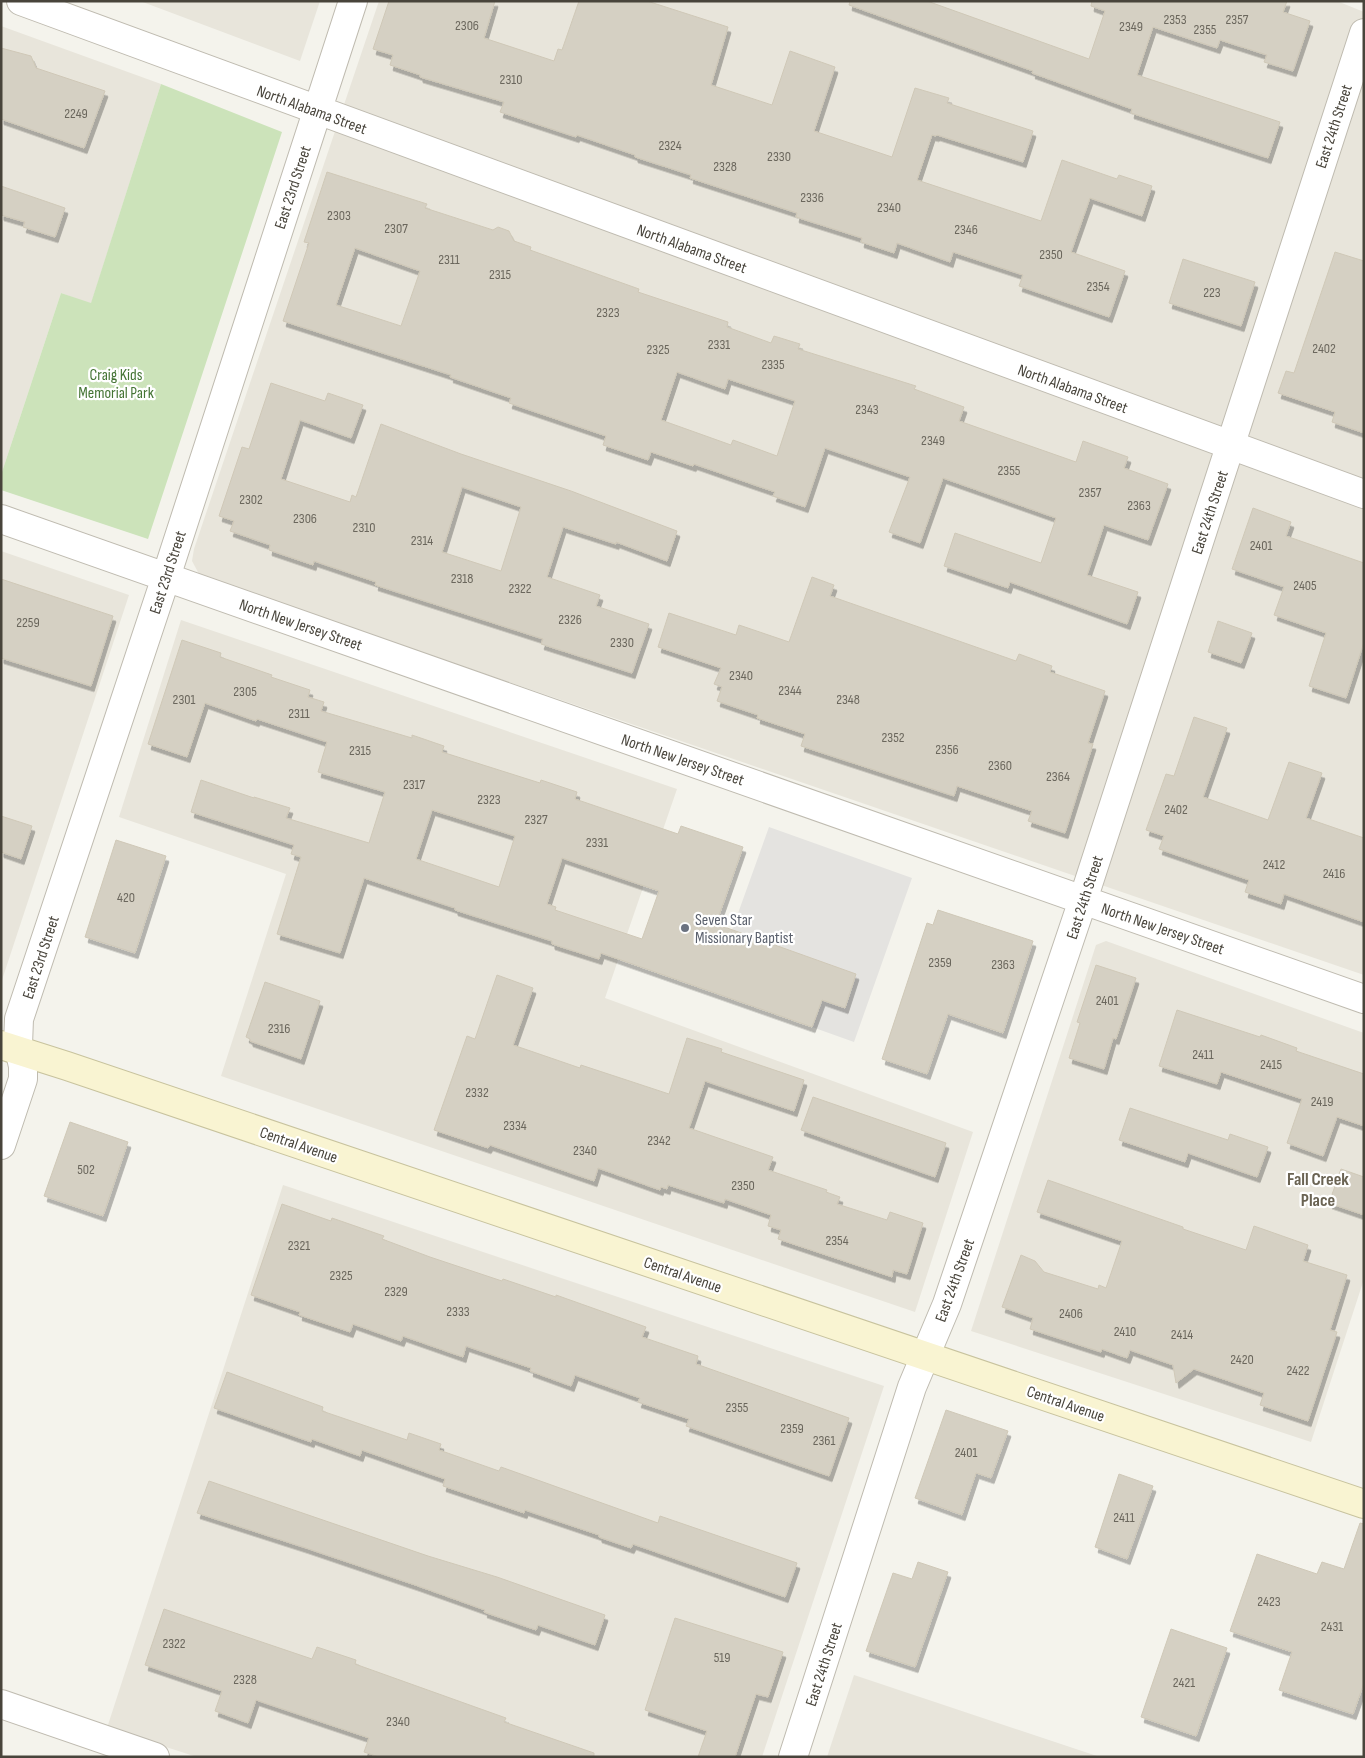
<svg xmlns="http://www.w3.org/2000/svg" width="1365" height="1758" font-family="'Sofia Sans Condensed',sans-serif">
  <style>
    .residential { fill: #e8e5db }
    .green { fill: #cce3ba }
    .parking { fill: #e4e3e0 }
    .building { fill: #d5d0c3; stroke: #cfc8b7; fill-rule: evenodd; filter: url(#shadow) }
    .lines { fill: none; stroke-linecap: round; stroke-linejoin: round }
    .street-casing { stroke: #bfbbb0; stroke-width: 30 }
    .secondary-casing { stroke: #c8c39e; stroke-width: 30 }
    .street { stroke: #fff; stroke-width: 28 }
    .secondary { stroke: #f9f4d2; stroke-width: 28 }
    .worship-dot { fill: #6b7280; stroke: #fff; stroke-width: 2 }
    .labels { text-anchor: middle; stroke-width: 4.5; stroke-linejoin: round; paint-order: stroke }
    .number-label { font-size: 14px; fill: #6b675d }
    .street-label { font-size: 16px; fill: #48443b; stroke: #fff }
    .park-label { font-size: 16px; fill: #447434; stroke: #fff }
    .worship-label { font-size: 16px; fill: #5b616d; stroke: #fff; text-anchor: start }
    .neighbourhood-label { font-size: 18px; font-weight: bold; fill: #6a6353; stroke: #fff }
  </style>
  <defs>
    <filter id="shadow"><feDropShadow dx="3" dy="5.5" stdDeviation="0" flood-color="#0004"/></filter>
  </defs>
  <rect width="100%" height="100%" fill="#f4f3ec"/>
  <path class="residential" d="M140 1H320L300 61Z
    M379 1H1337L1364 12V975L211 580 199 574 192 561 194 549Z
    M1 26 161 84 91 304 61 293 1 475Z
    M1 551 129 595 1 983Z
    M181 620 677 789 605 998 973 1132 915 1312 221 1076 286 874 119 817Z
    M1106 941 1364 1033V1279L1311 1442 971 1331 1096 945Z
    M283 1185 884 1386 762 1757H197L107 1728Z
    M854 1675 1100 1757H827Z"/>
  <path class="green" d="M161 84 282 132 148 539 1 490V475L61 293 91 303Z"/>
  <path class="parking" d="M769 827 912 878 854 1042 812 1027 822 1000 845 1008 856 974 732 930Z"/>
  <path class="building" d="M389 1H495L484 38 554 61 558 49 562 50 579 1H647L728 27 711 85 772 105 790 51 835 67 814 131 892 157 915 88 949 98 947 103 1033 131 1023 162 937 135 936 136 932 135 917 180 1041 221 1062 160 1117 179 1119 175 1152 186 1142 216 1090 198 1071 252 1125 271 1109 317 1019 286 1023 275 953 252 950 262 897 243 894 253 861 242 862 238 796 217 797 213 690 178 691 175 635 157V155L577 135 576 137 500 112 504 102 420 77V75L390 65 393 55 373 49Z
    M850 1H927L1089 59 1105 11 1091 6 1092 1H1287L1283 12 1310 21 1293 71 1264 62 1267 55 1220 40 1217 48 1153 27 1137 75 1280 122 1268 158 1131 113 1132 109 1032 73 1033 71 849 5Z
    M1 48 31 56 36 68 105 91 84 148 1 119Z
    M327 172 427 204 425 208 493 230 498 227 509 231 514 241 531 247 530 250 639 289 638 292 728 322 727 327 771 343 774 336 800 344 798 349 916 386 914 389 964 407 959 421 1076 462 1083 441 1128 457 1124 468 1168 484 1148 540 1104 525 1087 575 1138 592 1127 624 1010 582 1008 588 944 566 955 533 1041 563 1056 518 943 478 920 543 889 532 910 477 825 448 805 507 773 496 775 492 694 464 693 466 651 452 648 460 603 445 606 436 509 403 511 398 450 377 451 375 283 321 309 243 304 242ZM355 248 420 271 401 326 336 305ZM677 372 725 389 728 379 795 401 777 456 733 440 731 445 661 420Z
    M1 186 65 208 55 237 23 227 25 222 1 215Z
    M1335 252 1364 261V433L1332 422 1335 412 1278 393 1286 371 1294 373Z
    M1183 259 1255 282 1241 326 1169 303Z
    M271 383 325 401 328 393 363 405 351 438 300 420 281 479 350 502 352 495 356 497 381 424 461 454 571 491 677 531 667 561 616 542V544L563 527 547 577 600 595 596 606 649 624 632 673 541 644 543 639 375 585 376 582 314 561 313 565 269 550 270 545 230 531 234 521 219 516 242 447 249 449ZM462 487 521 507 501 571 442 552Z
    M1253 508 1291 522 1286 536 1364 563V642L1346 698 1309 686 1326 633 1274 615 1284 587 1232 569Z
    M812 577 834 585 830 596 1016 661 1019 654 1052 666 1050 672 1105 691 1088 743 1093 744 1065 833 1028 821 1032 811 957 786 954 796 801 746 805 734 757 718 758 715 717 701 722 687 714 684 721 668 658 647 669 613 736 635 739 625 789 642Z
    M1 579 113 616 91 686 1 658Z
    M1218 621 1252 633 1241 663 1208 652Z
    M182 640 221 653 220 657 272 675 271 677 310 690 308 697 324 702 321 711 412 738V735L444 746 442 752 540 783 541 780 577 792 575 799 678 834 681 826 743 847 716 924 856 974 845 1008 822 1000 812 1027 601 953 599 959 552 944V941L455 910V908L364 878 340 953 277 934 301 857 291 854 294 845 191 812 201 780 254 798V797L290 808 286 818 369 843 385 792 318 772 327 742 257 719 256 721 205 703 187 757 148 744ZM432 810 515 836 499 887 416 859ZM562 858 659 891 642 939 555 910 556 907 547 904Z
    M1194 717 1227 728 1203 797 1268 820 1289 762 1322 773 1306 818 1364 838V922L1284 894 1281 904 1245 892 1249 880 1159 849 1164 836 1146 830 1166 774 1174 776Z
    M1 816 32 826 21 859 1 852Z
    M116 840 166 856 135 953 85 937Z
    M938 910 1033 941 1003 1033 948 1014 927 1074 882 1059 927 923 933 925Z
    M1096 965 1136 978 1116 1039 1113 1038 1104 1069 1069 1058 1080 1023 1077 1022Z
    M497 975 533 988 513 1045 580 1068 581 1065 669 1094 687 1038 722 1049 721 1052 804 1080 794 1111 705 1081 689 1128 773 1157 768 1170 827 1190 826 1192 840 1197 837 1204 887 1220 890 1212 923 1223 907 1274 893 1270 892 1277 778 1239 781 1230 768 1226 771 1215 725 1199 724 1203 668 1185 667 1189 661 1187 660 1190 598 1168 594 1181 490 1145 488 1148 434 1130 467 1036 475 1039Z
    M265 982 320 1001 301 1059 250 1041V1039L246 1037Z
    M1177 1010 1260 1037 1261 1035 1297 1048 1296 1051 1364 1074V1126L1337 1117 1323 1156 1287 1143 1302 1099 1221 1072 1217 1084 1159 1066Z
    M813 1097 946 1143 935 1177 801 1130Z
    M1130 1108 1228 1140 1230 1134 1268 1147 1257 1177 1188 1153 1185 1162 1119 1140Z
    M70 1122 128 1142 103 1216 44 1196Z
    M1341 1169 1364 1177V1215L1329 1203Z
    M1048 1180 1183 1227V1229L1246 1250 1254 1226 1308 1245 1303 1261 1347 1275 1330 1330 1337 1332 1308 1421 1260 1405 1264 1393 1194 1369 1176 1383 1173 1365 1130 1350 1127 1358 1102 1349 1101 1352 1030 1329 1033 1318 1002 1307 1021 1255 1035 1261 1044 1272 1098 1289 1099 1285 1106 1288 1122 1241 1037 1212Z
    M282 1204 331 1221 332 1218 384 1236 382 1239 430 1257 502 1281 503 1279 556 1297V1295L646 1327 642 1337 698 1356 696 1364 849 1418 829 1476 686 1426 689 1419 638 1402 640 1398 575 1375 571 1386 530 1371 531 1368 466 1346 463 1357 403 1336 401 1341 353 1324 350 1332 299 1315 300 1312 251 1295Z
    M227 1372 323 1407 322 1411 407 1440 409 1433 441 1444 439 1450 499 1471 501 1467 658 1523 660 1516 797 1563 785 1597 633 1544 631 1548 599 1537V1535L525 1510 524 1513 443 1486 445 1479 362 1450 360 1456 312 1439 311 1442 214 1408Z
    M946 1410 1008 1431 991 1478 976 1473 962 1515 915 1498Z
    M1119 1474 1153 1486 1127 1559 1095 1547Z
    M209 1481 428 1556 497 1577 605 1615 595 1645 538 1625 536 1630 484 1612 485 1610 418 1586 306 1548 197 1513Z
    M1360 1523 1364 1524V1683L1353 1714 1279 1690 1292 1652 1230 1631 1257 1554 1317 1574 1322 1562 1344 1569Z
    M918 1562 948 1572 915 1667 866 1651 893 1573 912 1579Z
    M164 1609 312 1659 317 1647 356 1660 355 1664 506 1718 504 1722 594 1753V1757H379L364 1752 369 1738 256 1700 248 1723 215 1711 222 1691 145 1665Z
    M675 1618 783 1652 768 1697 756 1694 735 1757H698L707 1731 645 1710Z
    M1171 1629 1227 1648 1196 1736 1141 1717Z"/>
  <g class="lines">
    <g class="street-casing">
      <path id="street" d="M21 1 1364 494
        M1 519 1364 999
        M1 1145 23 1079V1066L18 1045 19 1019 166 577 353 1
        M1 1704 155 1757
        M793 1757 912 1387 947 1304 1083 900 1364 33"/>
    </g>
    <g class="secondary-casing">
      <path id="secondary" d="M1 1045 67 1066 1364 1504"/>
    </g>
    <use href="#street" class="street"/>
    <use href="#secondary" class="secondary"/>
  </g>
  <circle class="worship-dot" cx="685" cy="928" r="5"/>
  <g class="labels">
    <g class="number-label">
      <text x="1175" y="24">2353</text>
      <text x="1237" y="24">2357</text>
      <text x="467" y="30">2306</text>
      <text x="1131" y="31">2349</text>
      <text x="1205" y="34">2355</text>
      <text x="511" y="84">2310</text>
      <text x="76" y="118">2249</text>
      <text x="670" y="150">2324</text>
      <text x="779" y="161">2330</text>
      <text x="725" y="171">2328</text>
      <text x="812" y="202">2336</text>
      <text x="889" y="212">2340</text>
      <text x="339" y="220">2303</text>
      <text x="396" y="233">2307</text>
      <text x="966" y="234">2346</text>
      <text x="1051" y="259">2350</text>
      <text x="449" y="264">2311</text>
      <text x="500" y="279">2315</text>
      <text x="1098" y="291">2354</text>
      <text x="1212" y="297">223</text>
      <text x="608" y="317">2323</text>
      <text x="719" y="349">2331</text>
      <text x="1324" y="353">2402</text>
      <text x="658" y="354">2325</text>
      <text x="773" y="369">2335</text>
      <text x="867" y="414">2343</text>
      <text x="933" y="445">2349</text>
      <text x="1009" y="475">2355</text>
      <text x="1090" y="497">2357</text>
      <text x="251" y="504">2302</text>
      <text x="1139" y="510">2363</text>
      <text x="305" y="523">2306</text>
      <text x="364" y="532">2310</text>
      <text x="422" y="545">2314</text>
      <text x="1261" y="550">2401</text>
      <text x="462" y="583">2318</text>
      <text x="1305" y="590">2405</text>
      <text x="520" y="593">2322</text>
      <text x="570" y="624">2326</text>
      <text x="28" y="627">2259</text>
      <text x="622" y="647">2330</text>
      <text x="741" y="680">2340</text>
      <text x="790" y="695">2344</text>
      <text x="245" y="696">2305</text>
      <text x="184" y="704">2301</text>
      <text x="848" y="704">2348</text>
      <text x="299" y="718">2311</text>
      <text x="893" y="742">2352</text>
      <text x="947" y="754">2356</text>
      <text x="360" y="755">2315</text>
      <text x="1000" y="770">2360</text>
      <text x="1058" y="781">2364</text>
      <text x="414" y="789">2317</text>
      <text x="489" y="804">2323</text>
      <text x="1176" y="814">2402</text>
      <text x="536" y="824">2327</text>
      <text x="597" y="847">2331</text>
      <text x="1274" y="869">2412</text>
      <text x="1334" y="878">2416</text>
      <text x="126" y="902">420</text>
      <text x="940" y="967">2359</text>
      <text x="1003" y="969">2363</text>
      <text x="1107" y="1005">2401</text>
      <text x="279" y="1033">2316</text>
      <text x="1203" y="1059">2411</text>
      <text x="1271" y="1069">2415</text>
      <text x="477" y="1097">2332</text>
      <text x="1322" y="1106">2419</text>
      <text x="515" y="1130">2334</text>
      <text x="659" y="1145">2342</text>
      <text x="585" y="1155">2340</text>
      <text x="86" y="1174">502</text>
      <text x="743" y="1190">2350</text>
      <text x="837" y="1245">2354</text>
      <text x="299" y="1250">2321</text>
      <text x="341" y="1280">2325</text>
      <text x="396" y="1296">2329</text>
      <text x="458" y="1316">2333</text>
      <text x="1071" y="1318">2406</text>
      <text x="1125" y="1336">2410</text>
      <text x="1182" y="1339">2414</text>
      <text x="1242" y="1364">2420</text>
      <text x="1298" y="1375">2422</text>
      <text x="737" y="1412">2355</text>
      <text x="792" y="1433">2359</text>
      <text x="824" y="1445">2361</text>
      <text x="966" y="1457">2401</text>
      <text x="1124" y="1522">2411</text>
      <text x="1269" y="1606">2423</text>
      <text x="1332" y="1631">2431</text>
      <text x="174" y="1648">2322</text>
      <text x="722" y="1662">519</text>
      <text x="245" y="1684">2328</text>
      <text x="1184" y="1687">2421</text>
      <text x="398" y="1726">2340</text>
    </g>
    <g class="street-label">
      <text transform="translate(312 109) rotate(20)" y="6">North Alabama Street</text>
      <text transform="translate(1333 126) rotate(-72)" y="6">East 24th Street</text>
      <text transform="translate(292 187) rotate(-72)" y="6">East 23rd Street</text>
      <text transform="translate(692 248) rotate(20)" y="6">North Alabama Street</text>
      <text transform="translate(1073 388) rotate(20)" y="6">North Alabama Street</text>
      <text transform="translate(1209 512) rotate(-72)" y="6">East 24th Street</text>
      <text transform="translate(167 572) rotate(-72)" y="6">East 23rd Street</text>
      <text transform="translate(301 624) rotate(19)" y="6">North New Jersey Street</text>
      <text transform="translate(683 759) rotate(19)" y="6">North New Jersey Street</text>
      <text transform="translate(1084 897) rotate(-72)" y="6">East 24th Street</text>
      <text transform="translate(1163 928) rotate(19)" y="6">North New Jersey Street</text>
      <text transform="translate(40 957) rotate(-72)" y="6">East 23rd Street</text>
      <text transform="translate(299 1144) rotate(19)" y="6">Central Avenue</text>
      <text transform="translate(683 1274) rotate(19)" y="6">Central Avenue</text>
      <text transform="translate(954 1280) rotate(-70)" y="6">East 24th Street</text>
      <text transform="translate(1066 1403) rotate(19)" y="6">Central Avenue</text>
      <text transform="translate(823 1664) rotate(-72)" y="6">East 24th Street</text>
    </g>
    <g class="park-label">
      <text x="116" y="380">Craig Kids<tspan x="116" dy="18">Memorial Park</tspan></text>
    </g>
    <g class="worship-label">
      <text x="695" y="925">Seven Star<tspan x="695" dy="18">Missionary Baptist</tspan></text>
    </g>
    <g class="neighbourhood-label">
      <text x="1318" y="1185">Fall Creek<tspan x="1318" dy="21">Place</tspan></text>
    </g>
  </g>
  <rect width="1365" height="1758" fill="none" stroke="#48443b" stroke-width="5"/>
</svg>
